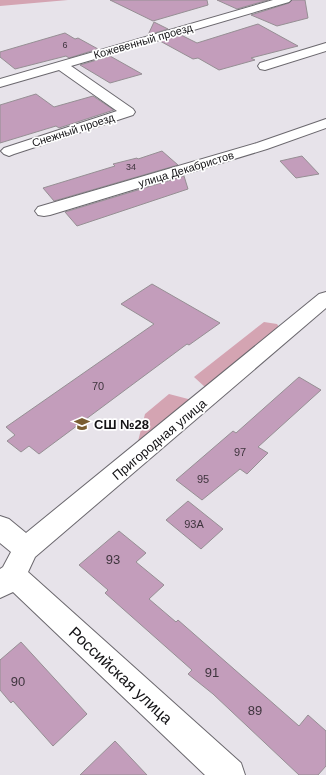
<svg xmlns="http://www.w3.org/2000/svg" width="326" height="775" font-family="Helvetica,sans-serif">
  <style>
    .green { fill: #d4a4b2 }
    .building { fill: #c39dbb; stroke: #968f94 }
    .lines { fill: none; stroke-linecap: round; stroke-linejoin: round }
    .minor-casing { stroke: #6b686e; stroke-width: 2 }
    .minor { fill: #fff; fill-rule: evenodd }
    .labels { text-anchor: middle; stroke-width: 3.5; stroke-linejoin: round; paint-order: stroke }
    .far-number-label { font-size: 9px; fill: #3f353e }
    .far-street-label { font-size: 11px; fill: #131215; stroke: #fff }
    .number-label { font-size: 11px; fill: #3f353e }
    .poi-label { font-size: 13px; font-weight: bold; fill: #131215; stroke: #fff; text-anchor: start }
    .street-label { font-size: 13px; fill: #131215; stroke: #fff }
    .near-number-label { font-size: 13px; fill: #3f353e }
    .near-street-label { font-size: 16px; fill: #131215; stroke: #fff }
  </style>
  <rect width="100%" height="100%" fill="#e7e3ea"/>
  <path class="green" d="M0 0H68L0 6Z
    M264 322 277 324 279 327 206 388 194 377Z
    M169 394 192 400 136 449 145 414Z"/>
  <path class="building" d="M110 0H207L208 5 153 21Z
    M217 0H268L237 9Z
    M292 0H305L308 18 277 26 251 15 289 3Z
    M154 22 168 29 148 35Z
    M258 24 298 46 251 58 255 60 219 70 198 58 193 59 160 41 181 35 197 43Z
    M65 33 75 39 78 38 98 49 69 58 66 56 15 69 0 57V52Z
    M110 56 142 74 110 83 80 65Z
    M36 94 54 107 93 96 114 110 59 128 56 126 0 143V105Z
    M162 151 178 165 54 201 43 188 115 166 113 164 137 158 138 159Z
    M302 156 319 174 296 178 280 161Z
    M184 176 188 189 77 226 65 212Z
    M152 284 220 323 189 345 187 344 39 454 29 446 21 452 7 441 15 435 6 427 154 324 121 304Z
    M299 377 321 390 258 447 268 453 247 474 240 469 202 500 176 480 233 431 236 433Z
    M188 501 223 529 201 549 166 520Z
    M119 531 146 553 136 562 164 585 149 599 176 622 178 620 299 726 308 715 326 731V766L318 775H299L213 694 188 674 192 670 105 593 108 590 79 565Z
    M21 642 87 714 53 746 13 701 11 703 0 690V660Z
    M115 741 147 775H80Z"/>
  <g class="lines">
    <g class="minor-casing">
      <path id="minor" d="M273 0H291L289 2 71 66 133 109 135 112 133 115 14 154 9 156 4 154 1 151 4 148 117 111 59 70 0 87V79Z
        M326 43V51L265 70 260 69 258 66 260 63Z
        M326 119V128L267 149 50 215 44 216 38 215 35 211 38 207 257 143Z
        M326 292V308L35 557 28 572 241 763 245 775H205L13 592 0 598V569L3 567 11 552 0 543V516L9 519 26 533 319 294Z"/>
    </g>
    <use href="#minor" class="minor"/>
  </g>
  <defs>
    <g id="school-bare" transform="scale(1.2)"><path d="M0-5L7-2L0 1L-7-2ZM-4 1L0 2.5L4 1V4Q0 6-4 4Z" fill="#7a5d31" stroke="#fff" stroke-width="2.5" paint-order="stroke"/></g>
  </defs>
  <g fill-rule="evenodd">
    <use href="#school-bare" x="82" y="424"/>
  </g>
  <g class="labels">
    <g class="far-number-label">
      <text x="65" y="48">6</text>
      <text x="131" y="170">34</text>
    </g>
    <g class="far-street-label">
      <text transform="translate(143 41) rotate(-16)" y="4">Кожевенный проезд</text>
      <text transform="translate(73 130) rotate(-18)" y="4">Снежный проезд</text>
      <text transform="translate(186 169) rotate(-17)" y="4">улица Декабристов</text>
    </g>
    <g class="number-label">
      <text x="98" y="390">70</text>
      <text x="240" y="456">97</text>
      <text x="203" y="483">95</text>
      <text x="194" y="528">93А</text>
    </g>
    <g class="poi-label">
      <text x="94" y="429">СШ №28</text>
    </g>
    <g class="street-label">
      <text transform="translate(159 439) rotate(-40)" y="5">Пригородная улица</text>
    </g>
    <g class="near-number-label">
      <text x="113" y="564">93</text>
      <text x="212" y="677">91</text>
      <text x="18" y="686">90</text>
      <text x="255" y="715">89</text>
    </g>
    <g class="near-street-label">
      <text transform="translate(121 675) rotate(43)" y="6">Российская улица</text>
    </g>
  </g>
</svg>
